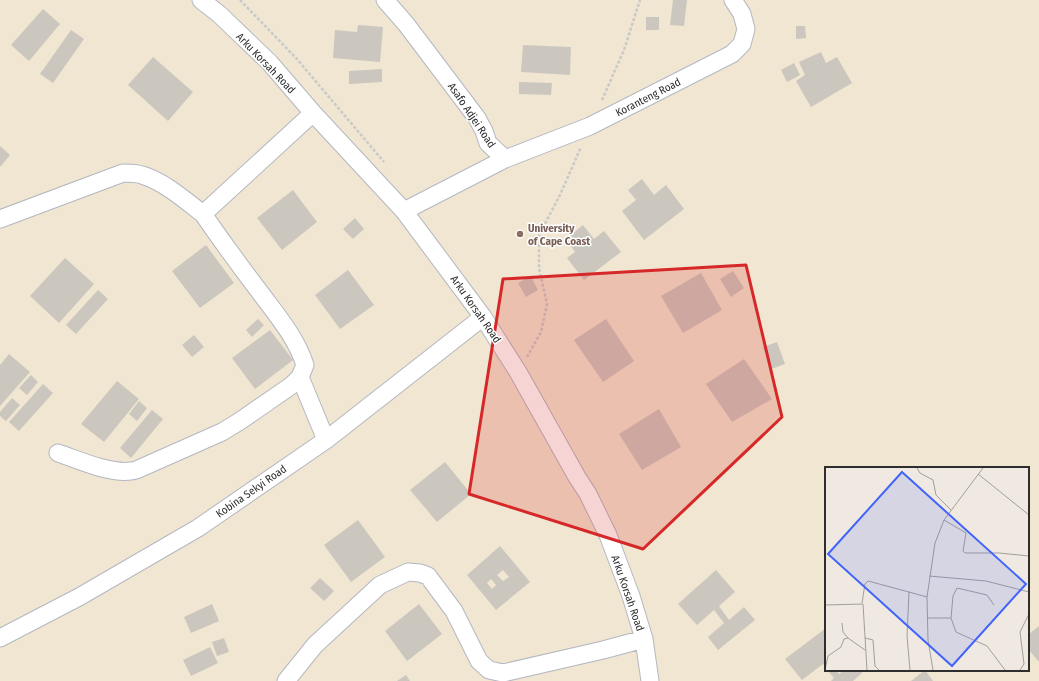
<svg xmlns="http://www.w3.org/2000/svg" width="1039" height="681" font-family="'Fira Sans Condensed',sans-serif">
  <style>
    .education { fill: #f0e6d1; fill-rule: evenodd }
    .building { fill: #cbc7bf; fill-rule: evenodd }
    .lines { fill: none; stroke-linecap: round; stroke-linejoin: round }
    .minor-casing { stroke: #b4b7c1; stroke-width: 19 }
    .path { stroke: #c9c9c9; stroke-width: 2.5; stroke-dasharray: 3 2; stroke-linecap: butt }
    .minor { stroke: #fff; stroke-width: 17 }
    .marked { fill: #d62828; fill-opacity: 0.2; stroke: #d62828; stroke-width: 3; stroke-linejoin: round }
    .education-dot { fill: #8d6e63; stroke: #fff; stroke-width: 1.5 }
    .labels { text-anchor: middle; stroke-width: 3; stroke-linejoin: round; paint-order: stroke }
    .street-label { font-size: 11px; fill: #2e2e2e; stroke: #fff }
    .education-label { font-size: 11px; font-weight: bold; fill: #785e54; stroke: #fff; text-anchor: start }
    .inset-road { fill: none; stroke: #a29e99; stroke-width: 1 }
    .view { fill: #4264fb; fill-opacity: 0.15; stroke: #4264fb; stroke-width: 2 }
    .inset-edge { fill: none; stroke: #2e2e2e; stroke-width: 2 }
  </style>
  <rect width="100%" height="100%" fill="#efe9e1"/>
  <path class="education" d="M0 0H1039V681H0ZM826 468H1028V670H826Z"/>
  <path class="building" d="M673 0H687L684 26 670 25Z
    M43 9 60 24 29 61 11 45Z
    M646 17H659V30H646Z
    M358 25 383 27 380 62 333 58 335 30 357 32Z
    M796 26H805L806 38 796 39Z
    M71 30 84 39 53 83 40 74Z
    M523 45 571 47 570 75 521 72Z
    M821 52 826 63 837 57 852 83 811 107 796 81 805 75 799 62Z
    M153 57 193 92 168 121 128 85Z
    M794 63 800 75 787 82 781 70Z
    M382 69V82L349 84V71Z
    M519 82 552 83 551 95 519 94Z
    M0 146 10 155 0 167Z
    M642 179 654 195 666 185 684 209 644 240 622 211 636 200 628 190Z
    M293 190 317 222 282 250 257 218Z
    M355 218 364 229 353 239 343 229Z
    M583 225 594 239 604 231 621 252 584 280 567 258 575 252 566 239Z
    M206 245 234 283 200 308 172 271Z
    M65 258 94 284 59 323 30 296Z
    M348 270 374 305 340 329 315 295Z
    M733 271 744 288 731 297 720 279Z
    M701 273 722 310 683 333 661 296Z
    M531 276 538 290 526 297 518 283Z
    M98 290 108 299 76 334 66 325Z
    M258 319 264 325 252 337 246 330Z
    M606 319 634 361 603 382 574 340Z
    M270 330 293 360 255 389 232 358Z
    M194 335 204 347 192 357 182 345Z
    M777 342 785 364 771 369 763 347Z
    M9 354 30 372 0 406V365Z
    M744 359 772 399 732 422 706 384Z
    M31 375 38 382 27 395 19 388Z
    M117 381 139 399 104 442 81 424Z
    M43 384 53 393 19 431 9 422Z
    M12 398 20 405 6 421 0 416V412Z
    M139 401 147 408 137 421 129 414Z
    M659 409 681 447 642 470 619 434Z
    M152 410 163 419 131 458 120 448Z
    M445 462 471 494 437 522 410 490Z
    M358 520 385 557 351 582 324 545Z
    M500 546 530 582 496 610 467 575ZM503 570 509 577 503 581 497 575ZM491 579 496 585 492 589 487 583Z
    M716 570 735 592 719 606 729 620 744 607 755 620 718 650 708 637 724 623 714 610 697 625 678 604Z
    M320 578 334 591 324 601 310 588Z
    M212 604 219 621 191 633 184 617Z
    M419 604 442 634 407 661 385 631Z
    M1039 626V662L1028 649V635Z
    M826 628V668L823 664 802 680 785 659Z
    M224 638 229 652 217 656 212 642Z
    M210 647 218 663 191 676 183 660Z
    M827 670H836L839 674 844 670H860L862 673 853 681H831L834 678Z
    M925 670 933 681H911Z
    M406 675 410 681H397Z"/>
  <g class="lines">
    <g class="minor-casing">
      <path id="minor" d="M201 0 219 14 270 63 313 113 404 211 483 317 518 372 577 477 588 494 608 535 631 596 644 639 650 681
        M385 0 406 24 477 118 484 131 488 143 505 159 404 211
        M505 159 590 126 732 54 742 44 746 29 742 14 733 0
        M0 219 123 173C129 173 136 173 142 175 163 181 185 200 203 214
        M300 377 326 440
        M58 453C79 460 109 474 131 471 135 471 139 469 143 467L222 432 240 421 292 385 300 377 305 365C296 337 276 314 259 291 240 266 221 240 203 214L313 113
        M0 638 79 597 198 528 326 440 483 317
        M286 681 315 645 380 585 408 572 420 573 428 576 454 611 479 661 489 670 503 673 603 650 644 639"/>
    </g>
    <path class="path" d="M240 0 296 58 384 162
      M602 100 624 50 640 0
      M527 357 541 332 547 304 539 268V235L560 195 581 147"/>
    <use href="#minor" class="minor"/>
  </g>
  <path class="marked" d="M746 265 782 417 643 549 469 494 503 279Z"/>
  <circle class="education-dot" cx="520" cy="234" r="4"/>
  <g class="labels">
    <g class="street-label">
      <text transform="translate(266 63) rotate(46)" y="4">Arku Korsah Road</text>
      <text transform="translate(648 97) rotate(-27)" y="4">Koranteng Road</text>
      <text transform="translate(472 115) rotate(56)" y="4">Asafo Adjei Road</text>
      <text transform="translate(476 309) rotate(55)" y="4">Arku Korsah Road</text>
      <text transform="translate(251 491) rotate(-35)" y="4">Kobina Sekyi Road</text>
      <text transform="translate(628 593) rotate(71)" y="4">Arku Korsah Road</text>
    </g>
    <g class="education-label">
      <text x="528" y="232">University<tspan x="528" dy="13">of Cape Coast</tspan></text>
    </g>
  </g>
  <g transform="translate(825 467)">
    <rect width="204" height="204" fill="#efe9e1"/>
    <path class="inset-road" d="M92 1 95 6 108 13 111 28 126 43M153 7 204 48M119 53 141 66 138 84 140 86H174L204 89M104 109 161 114 204 125M37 136 40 117 43 114 84 125M0 138 38 137 42 203M102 151H126L128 129 132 121 162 128 169 138M126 151 131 165 162 179 180 203M17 156 18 165 23 171M40 171 48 173 50 199 54 203M0 203 3 189 16 180 19 172 23 171 40 183M85 203 82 169 84 125 102 130M108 203 103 173 102 130 110 76 119 53 158 1M195 203 199 197 195 165 204 147"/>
    <path class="view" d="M77 5 201 117 127 199 3 87Z"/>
    <rect width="204" height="204" class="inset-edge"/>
  </g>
</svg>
